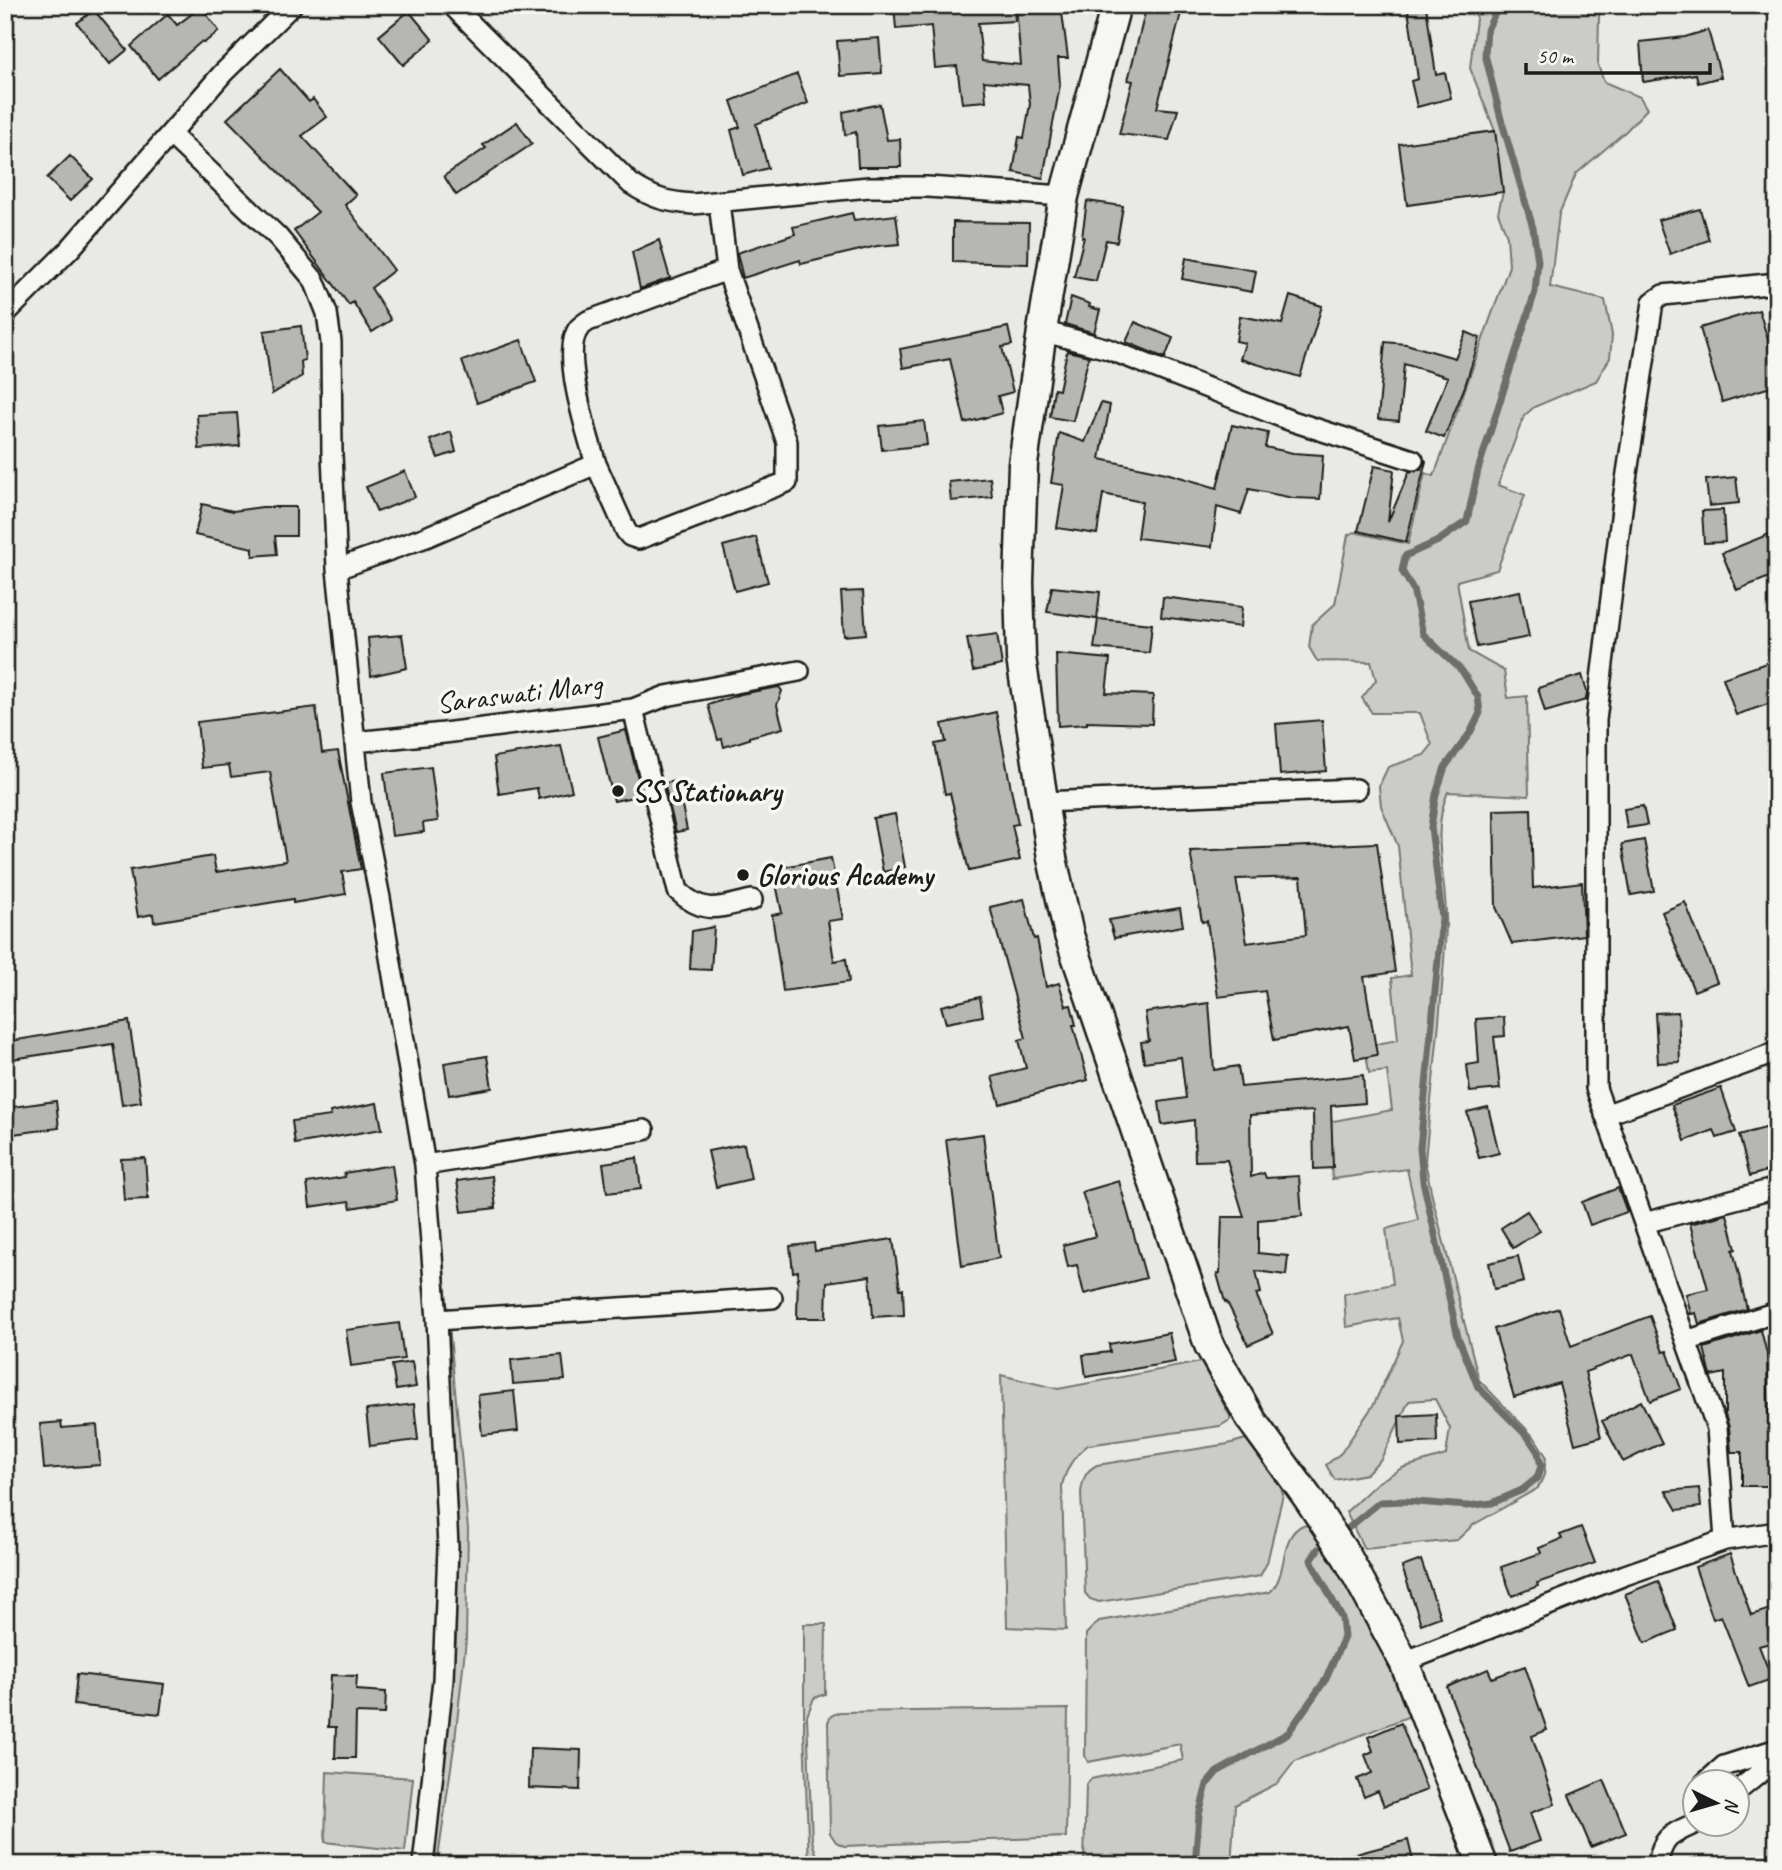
<svg xmlns="http://www.w3.org/2000/svg" width="1782" height="1870" font-family="Caveat,sans-serif">
  <style>
    .green { fill: #cbcbc7; stroke: #747472; stroke-width: 2 }
    .lines { fill: none; stroke-linecap: round; stroke-linejoin: round }
    .stream { stroke: #6d6d6c; stroke-width: 7 }
    .building { fill: #b6b6b3; stroke: #1c1c1c; stroke-width: 2; fill-rule: evenodd }
    .street-casing { stroke: #1c1c1c; stroke-width: 24 }
    .secondary-casing { stroke: #1c1c1c; stroke-width: 33 }
    .street { stroke: #f6f6f2; stroke-width: 19 }
    .secondary { stroke: #f6f6f2; stroke-width: 28 }
    .poi-dot { fill: #1c1c1c; stroke: #f6f6f2; stroke-width: 2.5 }
    .labels { text-anchor: middle; stroke-width: 7; stroke-linejoin: round; paint-order: stroke }
    .street-label { font-size: 30px; fill: #1c1c1c; stroke: #f6f6f2 }
    .poi-label { font-size: 30px; font-weight: bold; fill: #1c1c1c; stroke: #f6f6f2; text-anchor: start }
  </style>
  <rect width="100%" height="100%" fill="#e9e9e5"/>
  <filter id="ink" filterUnits="userSpaceOnUse"><feTurbulence type="fractalNoise" baseFrequency=".0143" numOctaves="2"/><feDisplacementMap in="SourceGraphic" scale="14" xChannelSelector="R" yChannelSelector="G"/><feConvolveMatrix kernelMatrix="1 2 1 2 8 2 1 2 1" color-interpolation-filters="sRGB"/></filter>
  <g filter="url(#ink)">
    <path class="green" d="M1481 5H1607L1599 15 1598 65 1604 82 1640 97 1647 109 1626 131 1576 174 1559 214 1550 287 1605 300 1612 335 1610 358 1596 381 1534 407 1524 416 1498 485 1525 495 1497 570 1457 581 1469 651 1504 671 1508 698 1527 696 1529 796 1448 792C1429 835 1448 880 1446 925 1443 1003 1432 1083 1425 1161L1432 1196 1479 1380 1535 1438 1546 1456 1544 1475 1538 1488 1473 1525 1457 1540 1364 1549 1346 1512 1377 1483 1402 1468 1446 1455 1450 1428 1435 1399 1409 1401 1381 1459 1366 1474 1335 1480 1326 1465 1341 1453 1374 1404 1403 1341 1398 1318 1346 1327 1344 1294 1393 1284 1386 1229 1418 1220 1407 1169 1332 1179 1328 1122 1392 1110 1387 1071 1369 1073 1365 1046 1398 1040 1392 978 1411 975 1398 846 1381 806 1379 786 1388 767 1424 755 1432 745 1420 713H1372L1362 698 1376 680 1371 662 1317 661 1309 647 1312 625 1335 604 1348 535 1354 532 1408 544 1425 473 1434 476 1509 266 1507 236 1498 213 1503 192 1495 131 1470 68 1477 11Z
      M439 1217 468 1529 466 1640 455 1740 437 1865H431L456 1639 457 1546 434 1218Z
      M1201 1362 1230 1416V1420L1220 1426 1088 1445C1073 1457 1067 1467 1062 1485L1066 1630 1007 1627 1001 1375 1058 1389Z
      M1246 1439 1280 1486 1283 1494 1267 1563 1260 1576 1099 1602 1090 1599 1085 1593 1081 1492C1083 1479 1085 1471 1097 1465L1228 1444Z
      M1303 1525 1313 1527 1354 1589 1415 1714 1295 1761 1278 1783 1235 1805 1231 1865H1084L1086 1785 1091 1779 1183 1760 1180 1744 1088 1762 1085 1756 1086 1634 1099 1621 1270 1592C1289 1575 1278 1536 1303 1525Z
      M804 1624H826L825 1694 814 1698 807 1716 812 1840C815 1853 818 1861 832 1865H809L804 1731Z
      M1068 1709 1066 1837 844 1846 836 1842 830 1833 828 1722 831 1716 839 1712Z
      M327 1772 413 1778 405 1851 325 1842Z
      M1061 1856 1064 1865H863Z"/>
    <g class="lines">
      <path class="stream" d="M1347 1529 1380 1502 1404 1501 1467 1506 1492 1503 1522 1490 1537 1478 1541 1466 1538 1452 1528 1437 1478 1387 1458 1337 1423 1181 1420 1148 1442 918 1431 827 1436 794 1445 767 1470 733 1480 713 1478 697 1462 671 1423 634 1413 589 1402 571 1405 556 1438 541 1467 521 1478 470 1535 292 1538 261 1533 228 1501 119 1485 54 1487 30 1499 5
        M1195 1865 1199 1815 1207 1784 1217 1772 1288 1733 1326 1679 1344 1637 1342 1618 1311 1560 1318 1549"/>
    </g>
    <path class="building" d="M894 5H1014L1015 21 978 23 982 61 1021 65 1016 5H1061L1068 58H1058L1060 85 1043 178 1013 172 1019 137 1024 138 1030 104 1028 85 984 81 986 101 962 103 957 66 935 68 931 26 896 29Z
      M1147 5H1183L1157 108 1178 110 1169 140 1119 134 1133 81 1128 80Z
      M1426 6 1436 75 1445 73 1451 98 1417 107 1411 81 1418 79 1408 9Z
      M201 7 219 31 204 43 202 41 158 79 131 46 168 14 177 25Z
      M94 10 127 50 110 64 77 23Z
      M409 11 433 40 403 65 379 36Z
      M1708 30 1721 77 1698 83 1696 74 1643 82 1640 42 1685 37Z
      M879 38 882 73 840 76 837 41Z
      M280 69 309 102 313 99 327 117 302 136 356 195 345 205 394 270 371 288 391 320 372 332 353 302 349 305 294 231 318 212 227 119Z
      M797 74 808 103 756 124 768 168 743 175 731 130 740 127 731 101Z
      M880 104 887 140 900 139 901 167H858L856 132 845 135 843 112Z
      M517 122 532 144 456 195 444 176 486 148 483 145Z
      M1495 131 1503 192 1407 205 1399 144Z
      M70 156 93 179 70 201 47 178Z
      M1087 201 1123 206 1117 242 1106 240 1096 281 1074 277 1084 237H1082Z
      M1700 209 1709 240 1670 254 1658 220Z
      M852 213 854 220 896 215 900 244 877 246 801 264 800 260 743 278 737 253 795 234 793 227Z
      M953 222 1029 223 1028 264 953 262Z
      M659 240 670 278 640 289 632 252Z
      M1186 258 1256 271 1252 292 1182 279Z
      M1290 296 1322 306 1300 377 1240 359 1245 343 1236 341 1240 316 1282 324Z
      M1071 297 1090 304 1089 307 1100 310 1094 333 1065 324Z
      M1759 310 1777 370V385L1722 402 1700 328Z
      M1135 322 1173 338 1165 358 1126 342Z
      M301 326 305 360 301 361 302 376 272 394 264 331Z
      M1008 327 1012 345 1002 347 1013 392 998 396 1002 413 965 423 950 359 903 368 900 349Z
      M1466 332 1480 338 1465 386 1444 438 1426 431 1448 377 1404 364 1399 421 1378 419 1385 342 1406 344 1455 358Z
      M521 340 536 382 477 403 462 361Z
      M1067 351 1089 356 1073 421 1050 417 1054 389 1059 390Z
      M1101 403 1110 405 1100 459 1166 473 1217 488 1232 425 1268 433 1265 447 1293 453 1323 455 1320 499 1293 498 1249 489 1241 514 1217 507 1212 547 1137 538 1142 502 1103 494 1097 534 1057 528 1064 485 1051 483 1059 433 1085 442Z
      M237 413 240 446 199 449 197 415Z
      M924 421 927 445 882 450 879 426Z
      M451 432 456 452 438 458 430 440Z
      M1425 460 1426 461 1406 542 1358 531 1374 466 1394 470 1388 522 1409 472 1421 469Z
      M405 471 415 497 377 512 366 487Z
      M1736 477 1739 503 1709 506 1706 480Z
      M990 478 992 497 951 501 949 482Z
      M202 504 233 511 262 507H296V536H275L277 554 253 556V548L195 535Z
      M1723 510 1725 542 1704 543 1702 511Z
      M1777 531V574L1737 590 1722 553Z
      M756 537 768 582 735 591 723 546Z
      M1052 587 1100 592 1097 619 1047 612Z
      M863 591 866 634 844 636 841 592Z
      M1520 591 1529 637 1477 647 1468 601Z
      M1163 597 1242 607 1240 627 1161 617Z
      M1098 619 1152 624 1149 653 1094 648Z
      M997 634 1002 665 973 671 967 638Z
      M402 635 407 668 371 676 368 638Z
      M1056 654 1110 659 1106 693 1153 695 1152 724 1087 722V724L1058 726Z
      M1769 662 1777 685V701L1736 715 1723 678Z
      M1582 675 1587 692 1586 700 1545 712 1538 688Z
      M779 687 782 691 777 705 783 728 749 737V739L724 747 722 739 718 740 708 705 741 694Z
      M316 707 322 753 338 751 361 869 342 872 346 894 293 903V899L154 922 153 914 138 917 130 870 213 856 216 872 286 861 270 772 231 777 229 765 202 768 197 722Z
      M996 712 1018 824 1012 825 1020 860 969 871 950 793 945 794 935 744 946 742 942 724Z
      M1322 720 1326 771 1280 775 1276 724Z
      M626 730 642 795 614 801 598 737Z
      M561 746 572 791 539 799 537 788 499 794 494 757Z
      M431 767 438 821 423 823 424 832 392 836 384 773Z
      M677 781 687 830 676 832 664 783Z
      M1643 806 1647 825 1627 828 1624 809Z
      M1531 809 1533 888 1582 882 1584 935 1512 944 1496 907 1494 810Z
      M895 814 905 867 883 872 873 818Z
      M1644 840 1654 891 1631 895 1622 844Z
      M1377 843 1395 972 1364 977 1377 1055 1355 1059 1349 1026 1274 1040 1265 991 1218 997 1207 921 1202 922 1190 851ZM1301 877 1306 935 1247 943 1236 879Z
      M831 858 843 919 828 921 834 961 846 959 849 982 783 991 772 915 782 913 773 869Z
      M1024 899 1034 939 1037 938 1046 987 1059 983 1066 1006 1071 1005 1076 1025H1073L1088 1080 1000 1104 992 1077 1026 1068 1019 1040 1026 1038 990 907Z
      M1685 902 1717 982 1694 991 1662 912Z
      M1180 908 1183 926 1114 938 1109 920Z
      M714 927 711 970 690 969 692 931Z
      M980 997 983 1016 946 1023 941 1006Z
      M1209 1003 1214 1070 1238 1066 1241 1087 1363 1075 1365 1103 1331 1106 1333 1168 1314 1169 1313 1111 1250 1115 1251 1177 1264 1173 1266 1178 1299 1176 1302 1216 1258 1220V1253L1288 1256 1286 1275 1256 1271 1261 1293 1256 1294 1273 1334 1248 1345 1227 1302H1225L1217 1274 1220 1273 1222 1217H1244L1227 1160 1195 1161 1194 1120 1162 1125 1159 1102 1186 1098 1181 1057 1144 1062 1141 1042 1149 1041 1145 1012Z
      M1678 1012 1680 1062 1658 1063 1655 1013Z
      M1504 1017 1505 1036 1494 1037 1500 1089 1470 1092 1467 1065 1479 1063 1476 1019Z
      M129 1021 141 1102 122 1105 113 1044 5 1060V1042Z
      M487 1056 492 1088 449 1095 444 1063Z
      M1721 1088 1736 1132 1717 1138 1714 1130 1685 1141 1672 1105Z
      M56 1101 59 1128 5 1135V1108Z
      M377 1103 382 1129 295 1144 292 1121 331 1116 330 1112Z
      M1488 1107 1499 1153 1479 1158 1467 1112Z
      M1769 1127 1777 1155V1168L1750 1176 1739 1135Z
      M983 1134 999 1258 962 1266 946 1139Z
      M744 1144 751 1179 716 1187 708 1151Z
      M145 1158 148 1199 124 1200 121 1159Z
      M637 1158 641 1189 607 1193 603 1163Z
      M392 1165 397 1200 351 1208 349 1201 310 1207 307 1183 345 1177 344 1173Z
      M492 1176 496 1208 462 1212 457 1181Z
      M1119 1181 1146 1278 1084 1294 1077 1265 1068 1267 1063 1245 1096 1236 1082 1192Z
      M1618 1188 1627 1212 1590 1225 1582 1202Z
      M1527 1211 1540 1231 1513 1248 1501 1228Z
      M1727 1214 1736 1249 1733 1250 1747 1309 1699 1324 1696 1313 1691 1314 1686 1294 1708 1289 1690 1224Z
      M893 1239 900 1289H903L904 1315 873 1317 870 1276 827 1282 826 1318H797L798 1271 793 1272 790 1246 814 1243 815 1251Z
      M1518 1256 1524 1282 1494 1289 1489 1263Z
      M1559 1308 1571 1346 1650 1316 1663 1352 1667 1351 1681 1389 1650 1401 1633 1354 1585 1372 1601 1437 1575 1444 1559 1383 1514 1397 1494 1329Z
      M399 1323 404 1359 351 1366 346 1330Z
      M1761 1330 1767 1354 1769 1427 1772 1428 1771 1458H1777V1486H1742V1452H1731L1729 1427 1725 1415V1373L1711 1376 1704 1348Z
      M1169 1333 1175 1362 1086 1377 1083 1355 1110 1352 1109 1344Z
      M562 1355 565 1380 513 1384 511 1360Z
      M412 1362 416 1387 396 1390 392 1365Z
      M514 1391 518 1431 482 1435 478 1395Z
      M1641 1401 1662 1443 1623 1462 1602 1421Z
      M414 1404 418 1440 370 1446 366 1410Z
      M1436 1414 1437 1442 1400 1444 1399 1416Z
      M61 1422 62 1428 97 1425 100 1465 44 1469 40 1424Z
      M1699 1488 1701 1507 1677 1510 1666 1491Z
      M1581 1527 1595 1563 1537 1583 1538 1586 1512 1596 1501 1567 1541 1553 1539 1548 1562 1539 1560 1535Z
      M1730 1554 1751 1615 1777 1607V1641L1759 1646 1772 1679 1749 1687 1721 1616 1713 1619 1695 1567Z
      M1421 1560 1440 1617 1421 1624 1402 1567Z
      M1658 1581 1677 1630 1645 1643 1625 1594Z
      M1525 1666 1547 1730 1532 1736 1555 1804 1530 1813 1540 1841 1510 1852 1447 1687 1488 1669 1492 1678Z
      M77 1674 164 1684 160 1714 74 1705Z
      M331 1675 357 1676 356 1690 386 1692 385 1714 356 1713 355 1758H335L336 1727H328Z
      M1401 1723 1427 1790 1384 1806 1378 1791 1364 1797 1357 1779 1372 1773 1365 1755 1373 1751 1368 1737Z
      M530 1748 581 1750 580 1790 529 1788Z
      M1604 1780 1626 1833 1591 1847 1569 1795Z
      M1408 1840 1414 1865H1342L1341 1858Z"/>
    <g class="lines">
      <g class="street-casing">
        <path id="street" d="M452 5 631 184C654 199 667 202 693 204L869 187H927L1064 196
          M171 135 278 237 314 280 327 313 331 342 332 454 337 569 361 802 380 898 425 1165 437 1320 448 1547 443 1680 423 1865
          M5 314 69 250 223 73 292 5
          M1042 331 1108 349 1289 420 1413 460
          M596 464 626 531 630 536 639 539 787 482V442L727 270
          M337 569 426 537 596 464C588 436 560 352 579 328 582 325 585 323 588 321L727 270 719 202
          M633 709 666 696 799 671
          M355 742 444 733 633 709 678 891C705 916 719 907 752 900
          M1042 802 1356 789
          M1605 1115 1777 1052
          M425 1165 644 1130
          M1644 1223 1777 1188
          M437 1320 772 1298
          M1686 1341 1777 1312
          M1725 1540 1777 1532
          M1404 1662 1625 1575 1725 1540 1717 1428 1596 1088V720L1624 493 1653 302 1663 295 1777 283
          M1705 1783 1724 1766 1777 1749
          M1736 1792 1777 1759
          M1657 1865C1663 1837 1669 1835 1694 1824"/>
      </g>
      <g class="secondary-casing">
        <path id="secondary" d="M1116 5 1064 196 1042 331 1023 464 1019 582 1021 658 1052 858 1069 935 1209 1345 1252 1421 1308 1498 1347 1557 1404 1662 1483 1865"/>
      </g>
      <use href="#street" class="street"/>
      <use href="#secondary" class="secondary"/>
    </g>
  </g>
  <g class="poi-dot">
    <circle cx="618" cy="791" r="7"/>
    <circle cx="743" cy="875" r="7"/>
  </g>
  <g class="labels">
    <g class="street-label">
      <text transform="translate(519 693) rotate(-7)" y="10">Saraswati Marg</text>
    </g>
    <g class="poi-label">
      <text x="632" y="801">SS Stationary</text>
      <text x="757" y="885">Glorious Academy</text>
    </g>
  </g>
  <rect width="1782" height="1870" fill="none" stroke="#f6f6f2" stroke-width="28"/>
  <rect x="14" y="14" width="1754" height="1842" fill="none" stroke="#1c1c1c" stroke-width="2.5" filter="url(#ink)"/>
  <g transform="translate(1716 1803) rotate(95)"><circle r="33" fill="#f6f6f2" stroke="#9f9f9c" stroke-width="2"/>
  <path d="M0-5L12 26L0 18L-12 26Z" fill="#1c1c1c"/>
  <text y="-10" font-size="19" font-weight="bold" text-anchor="middle" fill="#1c1c1c">N</text>
  </g>
  <path d="M1526 63v10h184v-10" fill="none" stroke="#1c1c1c" stroke-width="3.5"/>
  <text x="1537" y="63" font-size="21" fill="#1c1c1c" stroke="#f6f6f2" stroke-width="5" paint-order="stroke">50 m</text>
</svg>
